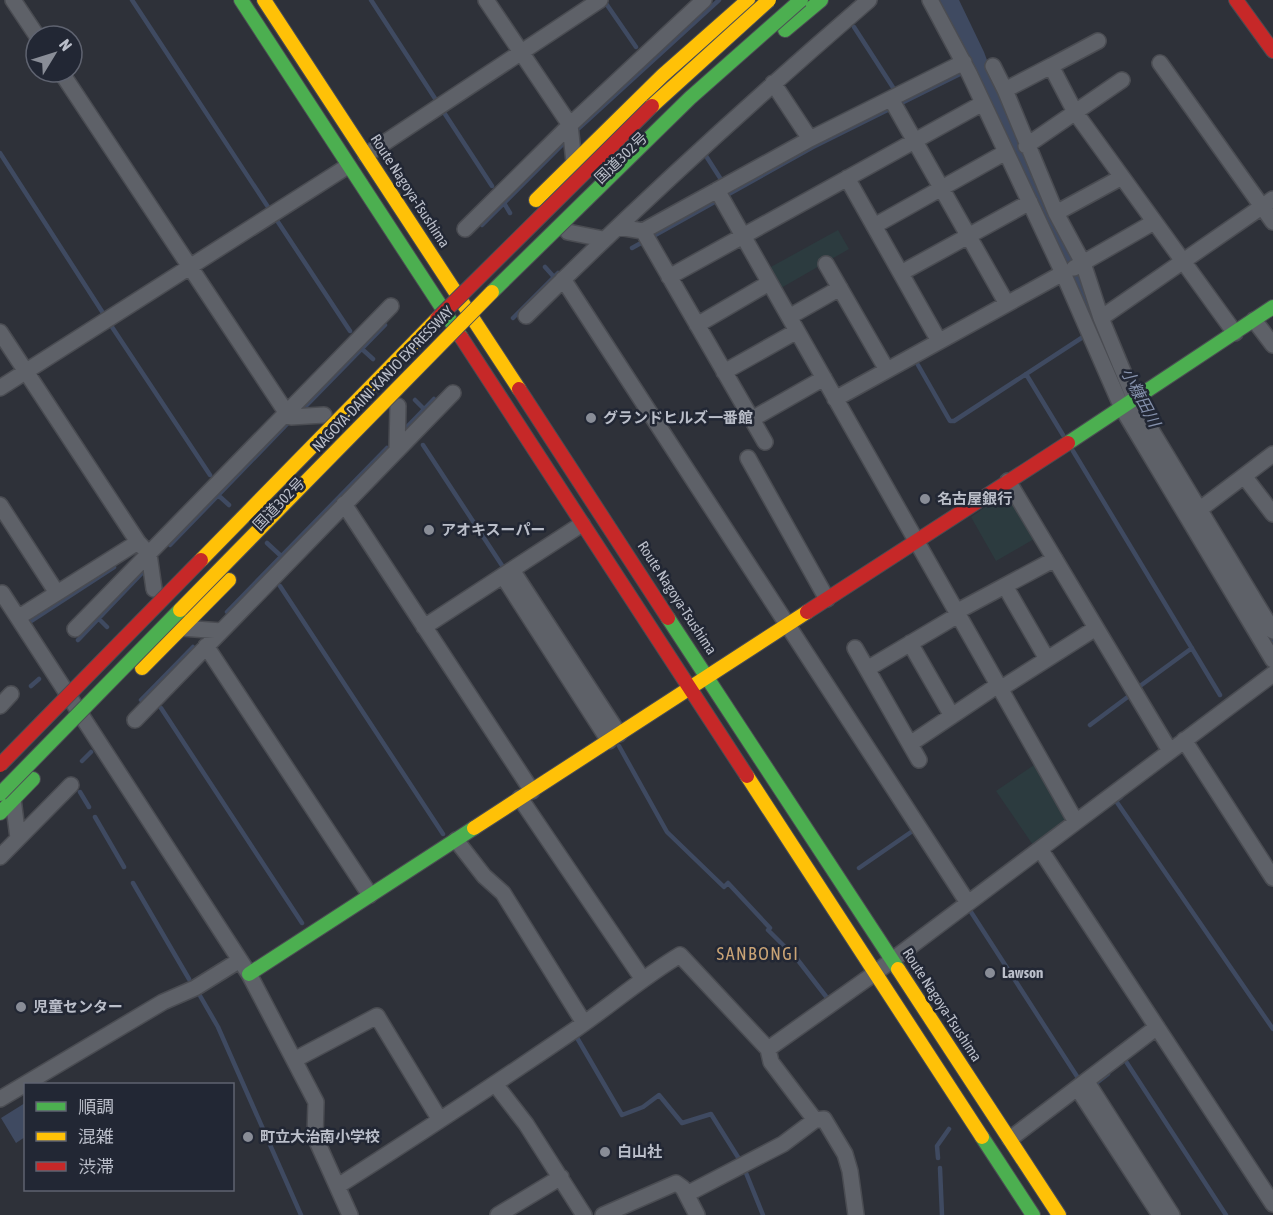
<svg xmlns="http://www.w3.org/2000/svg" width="1273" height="1215" font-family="'Asap Condensed','Noto Sans JP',sans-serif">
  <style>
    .green { fill: #2c3b3f }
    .water { fill: #3f4a61 }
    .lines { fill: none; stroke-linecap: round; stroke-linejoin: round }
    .stream { stroke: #3f4a61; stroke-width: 4.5 }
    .street-casing { stroke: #4a4c52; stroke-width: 18 }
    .fast-casing { stroke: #4a4c52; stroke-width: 16 }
    .slow-casing { stroke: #4a4c52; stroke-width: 16 }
    .jam-casing { stroke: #4a4c52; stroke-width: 16 }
    .street { stroke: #5e6168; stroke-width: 15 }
    .fast { stroke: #4caf50; stroke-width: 14 }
    .slow { stroke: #ffc107; stroke-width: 14 }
    .jam { stroke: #c62828; stroke-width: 14 }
    .fast-bridge-casing { stroke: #4b4e55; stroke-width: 16; stroke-linecap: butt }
    .slow-bridge-casing { stroke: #4b4e55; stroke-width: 16; stroke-linecap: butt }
    .jam-bridge-casing { stroke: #4b4e55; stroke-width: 16; stroke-linecap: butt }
    .fast-bridge { stroke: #4caf50; stroke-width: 14 }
    .slow-bridge { stroke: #ffc107; stroke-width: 14 }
    .jam-bridge { stroke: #c62828; stroke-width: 14 }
    .poi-dot { fill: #898d97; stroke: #222734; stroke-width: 2 }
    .labels { text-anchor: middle; stroke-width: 5; stroke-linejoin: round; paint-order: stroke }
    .street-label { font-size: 15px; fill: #babec9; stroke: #222734 }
    .poi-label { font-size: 15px; font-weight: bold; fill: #babec9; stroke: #222734; text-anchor: start }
    .water-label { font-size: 16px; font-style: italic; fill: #8591ac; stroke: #222734 }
    .quarter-label { font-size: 18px; letter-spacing: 1.5px; fill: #c9a375; stroke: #222734 }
  </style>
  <rect width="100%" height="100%" fill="#2e3139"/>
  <path class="green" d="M838 230 849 249 781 288 769 268Z
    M1004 494 1009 496 1034 539 996 561 971 517Z
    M1037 763 1067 816 1065 822 1033 845 996 791Z"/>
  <path class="water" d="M939 0H959L984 52 1019 146 1080 271 1130 399 1124 402 1010 148Z
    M25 1103V1137L16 1143 1 1118Z"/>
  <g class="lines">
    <path class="stream" d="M132 0 268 207
      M371 0 436 100
      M605 2 636 47
      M854 27 894 89
      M443 111 492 186
      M579 128 719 0
      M0 153 103 313
      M706 156 722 181
      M504 203 510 213
      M276 219 350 331
      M482 225 565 142
      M632 248 813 147 966 71
      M545 267 554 277
      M513 318 558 273
      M112 327 210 475
      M362 349 373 359
      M918 365 950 421H954L1086 335
      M1026 374 1063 435
      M415 400 424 409
      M302 410 385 325
      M402 432 434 399
      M423 445 503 567
      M1073 451 1220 695
      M218 495 229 505
      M267 543 281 556
      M170 545 288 423
      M280 586 443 834
      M227 612 387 448
      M99 619 107 627
      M31 621 114 567
      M1265 632 1273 645
      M78 640 143 572
      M31 686 39 679
      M1140 686 1192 648
      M141 700 193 647
      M161 708 302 923
      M1090 725 1129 696
      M619 746 667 832 724 887 728 883 770 928 768 930 797 959 828 999
      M82 761 91 752
      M80 792 89 807
      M1121 797 1116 801 1273 1029
      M95 817 124 867
      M859 868 914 830
      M133 883 189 979
      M971 912 1080 1081
      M199 994 218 1027 301 1215
      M576 1036 622 1115 643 1107 659 1095 682 1123 711 1114 741 1162
      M1125 1060 1226 1215
      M1095 1084 1108 1074
      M938 1158 937 1146 949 1129
      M744 1168 763 1215
      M940 1168 942 1215"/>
    <g class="street-casing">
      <path id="street" d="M13 0 37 36
        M486 0 570 125 574 162
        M930 0 969 73 1063 273 1122 408 1273 660
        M1098 41 1051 66 1075 112 1235 333
        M1160 63 1273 222
        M993 66 1005 90
        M1051 66 1005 90 1056 213 1083 263 1101 318 1139 410 1273 631
        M61 72 286 412 291 417 324 415
        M773 83 810 139
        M891 99 1007 304
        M1026 146 1122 80
        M366 155 600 0
        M847 178 939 341
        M717 190 1076 822
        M1056 213 1122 177
        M874 226 1006 152
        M618 227 643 231 810 139 964 62
        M465 229 570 125 704 0
        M643 231 765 442
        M568 232 603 239
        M826 264 887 370
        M1074 268 1154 222
        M901 273 1030 202
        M669 277 983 103
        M563 279 968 903
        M526 316C636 207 751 102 869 0
        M789 317 840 288
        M1101 318 1273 199
        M1254 320 1273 345
        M697 325 769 283
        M0 332 138 542 149 554 154 589
        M724 372 797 331
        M0 388 348 166
        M835 399 1063 273
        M752 419 824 378
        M397 450 398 406
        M1273 454 1244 476 1273 514
        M748 458 827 599
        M1008 481 1170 751
        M344 504 532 791
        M0 505 57 593
        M1199 510 1244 476
        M512 570 619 734
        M503 576 609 741
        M1005 586 1047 659
        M0 594 2 593 249 974 316 1102 315 1137 350 1215
        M956 612 1055 559
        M19 617 138 542
        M424 627 582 524
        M182 628 221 631
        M75 629 391 306
        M910 643 952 716
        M206 646 370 895
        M855 648 919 760
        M867 669 958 615
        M1000 689 1096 628
        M0 706 11 694
        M135 720 453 393
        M1184 740 1273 878
        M910 744 998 685
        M520 798 642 978
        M13 799 18 838
        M456 840 484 876 503 893 584 1023
        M1040 849 1273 1204
        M0 857 71 785
        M768 1049 875 973 1273 674
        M294 1060 377 1016 440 1120
        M1087 1082 1172 1215
        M495 1084 526 1124 584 1215
        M1078 1089 1160 1215
        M0 1099 163 1002 195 988 240 960
        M1010 1139 1157 1027
        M338 1186C418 1135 497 1083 576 1029 611 1005 643 977 680 955L768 1049 771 1062 815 1120 824 1119 845 1154 850 1171 856 1215
        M687 1194 783 1144 815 1120
        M498 1215 561 1177
        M603 1215 676 1183 683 1188 697 1215"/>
    </g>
    <g class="fast-casing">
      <path id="fast" d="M241 0 461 337
        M785 30 821 0
        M1068 443 1273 307
        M668 618 898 969
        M0 813 33 779
        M249 974 474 828
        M982 1137 1033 1215"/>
    </g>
    <g class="slow-casing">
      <path id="slow" d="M264 0 519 389
        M536 200 663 75 748 0
        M142 668 229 580
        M747 776 982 1137
        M474 828 807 612
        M898 969 1059 1215"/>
    </g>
    <g class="jam-casing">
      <path id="jam" d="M1236 0 1273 51
        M461 337 747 776
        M519 389 668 618
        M807 612 1068 443"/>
    </g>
    <use href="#street" class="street"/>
    <use href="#fast" class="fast"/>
    <use href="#slow" class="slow"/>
    <use href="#jam" class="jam"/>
    <g class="fast-bridge-casing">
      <path id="fast-bridge" d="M492 292 690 98 801 0
        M0 794 180 610"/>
    </g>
    <g class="slow-bridge-casing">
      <path id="slow-bridge" d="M652 106 769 0
        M201 560 437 319
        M180 610 492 292"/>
    </g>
    <g class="jam-bridge-casing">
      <path id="jam-bridge" d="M437 319 652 106
        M0 765 201 560"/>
    </g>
    <use href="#fast-bridge" class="fast-bridge"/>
    <use href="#slow-bridge" class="slow-bridge"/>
    <use href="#jam-bridge" class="jam-bridge"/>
  </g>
  <g class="poi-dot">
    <circle cx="591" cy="418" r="6"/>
    <circle cx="925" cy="499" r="6"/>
    <circle cx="429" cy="530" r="6"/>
    <circle cx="990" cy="973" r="6"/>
    <circle cx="21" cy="1007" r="6"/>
    <circle cx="248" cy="1137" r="6"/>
    <circle cx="605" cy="1152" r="6"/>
  </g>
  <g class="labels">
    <g class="street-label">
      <text transform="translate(621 158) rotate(-44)" y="5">国道302号</text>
      <text transform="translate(410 191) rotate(57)" y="5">Route Nagoya-Tsushima</text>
      <text transform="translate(383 379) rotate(-46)" y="5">NAGOYA-DAINI-KANJO EXPRESSWAY</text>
      <text transform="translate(279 504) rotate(-46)" y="5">国道302号</text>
      <text transform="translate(677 598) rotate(57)" y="5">Route Nagoya-Tsushima</text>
      <text transform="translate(942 1005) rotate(57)" y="5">Route Nagoya-Tsushima</text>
    </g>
    <g class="poi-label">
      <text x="603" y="423">グランドヒルズ一番館</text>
      <text x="937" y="504">名古屋銀行</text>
      <text x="441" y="535">アオキスーパー</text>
      <text x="1002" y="978">Lawson</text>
      <text x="33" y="1012">児童センター</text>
      <text x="260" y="1142">町立大治南小学校</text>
      <text x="617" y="1157">白山社</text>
    </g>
    <g class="water-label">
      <text transform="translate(1141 397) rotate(62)" y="6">小糠田川</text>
    </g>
    <g class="quarter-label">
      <text x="758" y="960">SANBONGI</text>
    </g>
  </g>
  <rect x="24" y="1083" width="210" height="108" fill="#222734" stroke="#5f6370" stroke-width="1.5"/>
  <rect x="36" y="1102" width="30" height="9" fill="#4caf50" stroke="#5f6370" stroke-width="1.5"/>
  <text x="78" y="1113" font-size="18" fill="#babec9">順調</text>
  <rect x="36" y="1132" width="30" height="9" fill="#ffc107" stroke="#5f6370" stroke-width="1.5"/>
  <text x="78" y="1143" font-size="18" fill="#babec9">混雑</text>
  <rect x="36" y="1162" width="30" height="9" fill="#c62828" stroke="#5f6370" stroke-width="1.5"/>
  <text x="78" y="1173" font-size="18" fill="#babec9">渋滞</text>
  <g transform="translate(54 54) rotate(52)"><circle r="28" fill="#222734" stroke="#5f6370" stroke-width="1.5"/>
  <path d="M0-4.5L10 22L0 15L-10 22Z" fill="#898d97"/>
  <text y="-9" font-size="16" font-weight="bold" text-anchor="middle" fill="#babec9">N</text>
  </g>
</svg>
